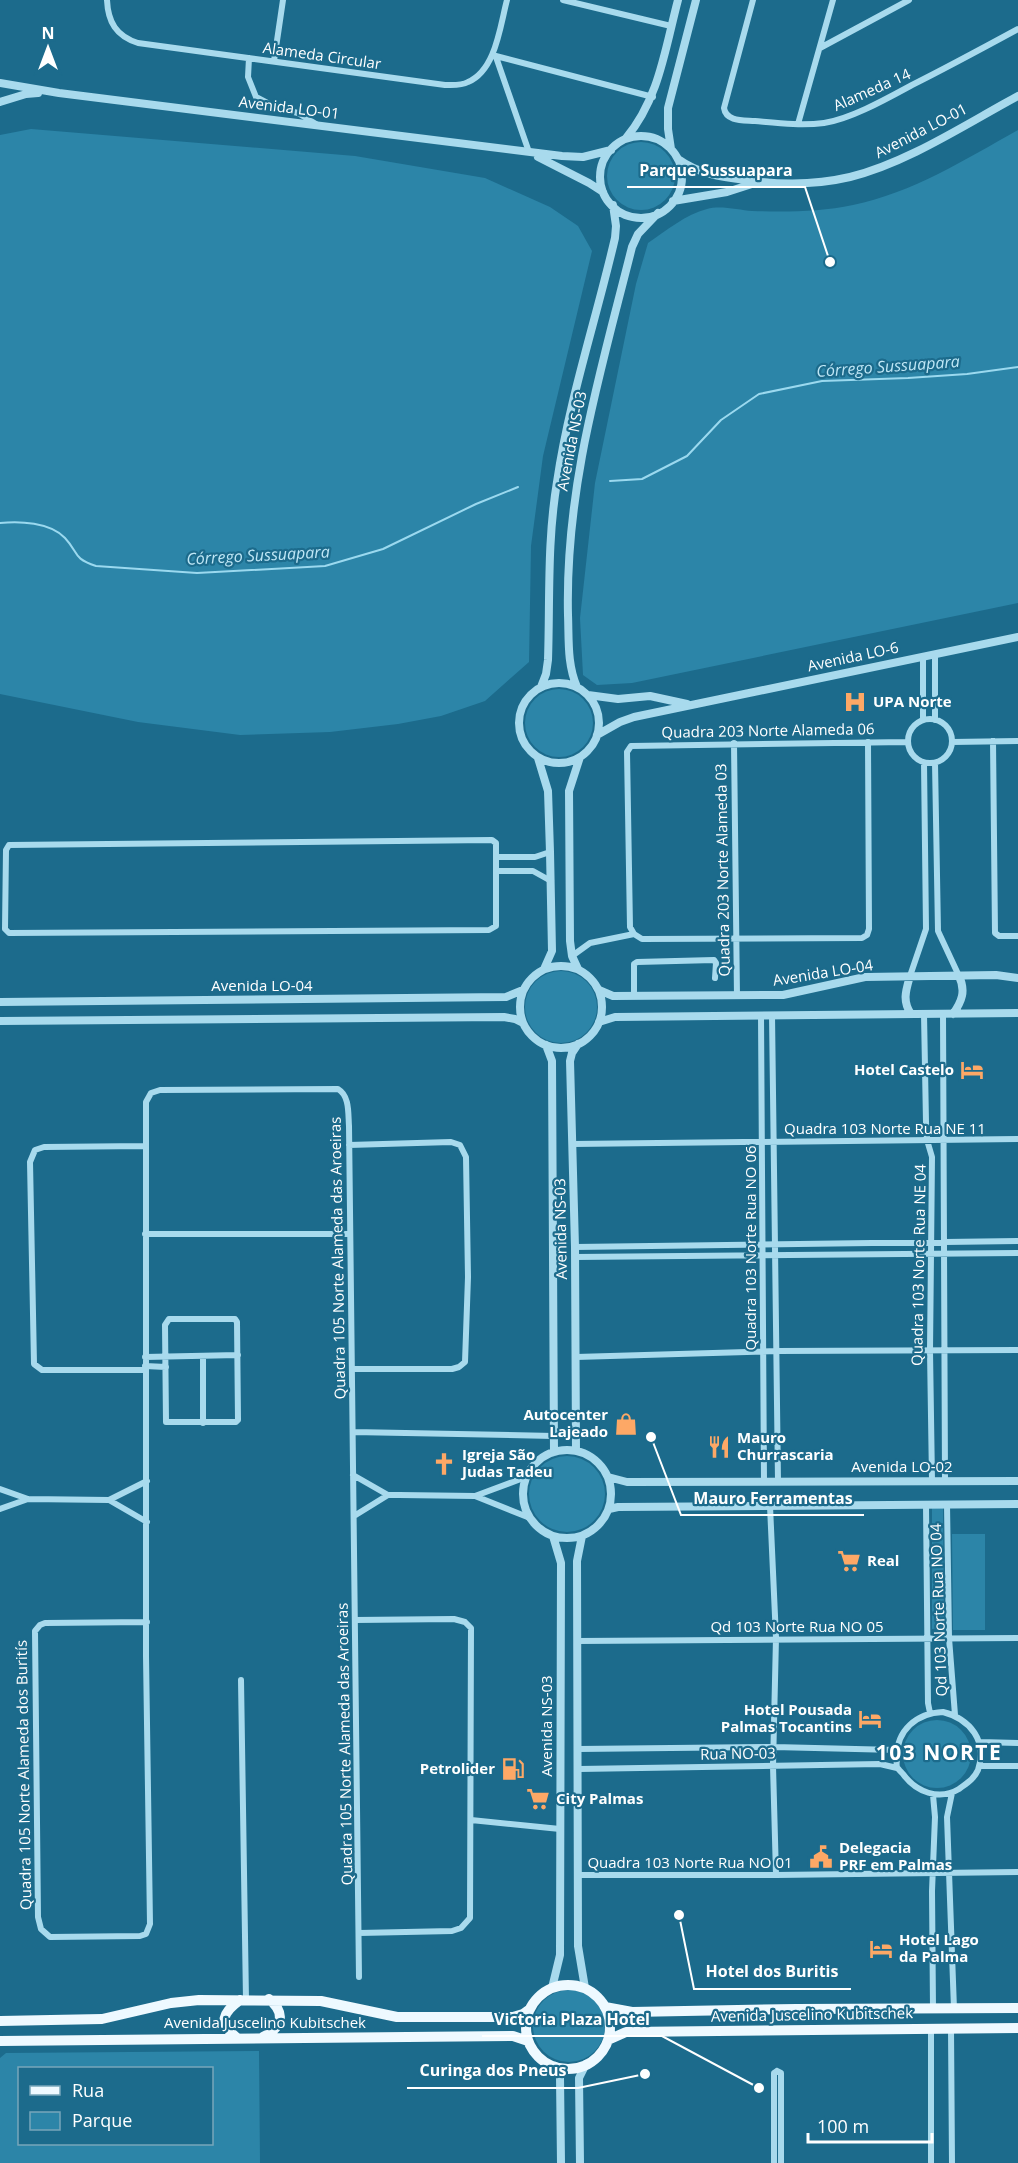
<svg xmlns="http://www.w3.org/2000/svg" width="1018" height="2163" font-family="'Open Sans',sans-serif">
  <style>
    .green { fill: #2c85a8; fill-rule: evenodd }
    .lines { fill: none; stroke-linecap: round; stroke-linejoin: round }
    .stream { stroke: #9bd9ef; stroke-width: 2 }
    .minor { stroke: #a8daed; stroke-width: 6 }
    .tertiary { stroke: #a8daed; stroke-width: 8 }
    .primary { stroke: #eef9ff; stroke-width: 10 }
    .labels { text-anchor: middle; stroke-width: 4.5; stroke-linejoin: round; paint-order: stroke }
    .street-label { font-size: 15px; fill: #fff; stroke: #1c6b8c }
    .poi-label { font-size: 15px; font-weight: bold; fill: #fff; stroke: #1c6b8c; text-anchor: start }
    .water-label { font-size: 16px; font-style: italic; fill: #bfe7f6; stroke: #1c6b8c }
    .district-label { font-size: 21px; font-weight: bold; letter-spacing: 1.5px; fill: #fff; stroke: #1c6b8c }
    .leader { fill: none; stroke: #fff; stroke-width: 2 }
    .callout-dot { fill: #fff; stroke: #1c6b8c; stroke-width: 2 }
    .callout-label { font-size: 16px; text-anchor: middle; font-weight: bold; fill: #fff; stroke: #1c6b8c; stroke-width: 4.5; stroke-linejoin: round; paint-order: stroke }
  </style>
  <rect width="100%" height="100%" fill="#1c6b8c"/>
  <path class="green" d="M31 129 355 156 485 178 550 207 578 226 592 251 543 456 531 546 529 662 485 701 441 716 398 724 330 732 240 735 138 722 0 694V135Z
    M1018 130V603L632 683 597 685 583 675 580 618 595 483 636 284 648 243C666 231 686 214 707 209 720 205 739 210 752 211 785 212 820 212 853 205 912 193 966 159 1018 130Z
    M607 176a34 34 0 1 1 68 0a34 34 0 1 1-68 0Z
    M525 723a34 34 0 1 1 68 0a34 34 0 1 1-68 0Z
    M525 1007a36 36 0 1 1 72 0a36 36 0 1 1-72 0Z
    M529 1494a38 38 0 1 1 76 0a38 38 0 1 1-76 0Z
    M943 1506 944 1628 932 1629V1507Z
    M952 1534H985V1630H953Z
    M903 1754a34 34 0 1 1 68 0a34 34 0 1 1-68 0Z
    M533 2026a36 36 0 1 1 72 0a36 36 0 1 1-72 0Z
    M259 2051 260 2163H0V2058L6 2053ZM20 2068H212V2144H20Z"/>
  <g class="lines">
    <path class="stream" d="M610 481 642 479 687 456 721 420 759 394 822 381 908 378 967 374 1018 367
      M0 523C19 521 50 522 65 538 79 553 72 558 96 566L197 573 325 566 383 549 476 504 518 487"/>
    <path class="minor" d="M107 0C108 22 116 36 138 43L445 85C452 85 461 86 468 82 496 70 500 26 507 0
      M563 0 671 26
      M753 0 724 108C726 122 744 120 755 121 777 123 801 126 824 123 851 119 888 98 912 85 948 67 983 48 1018 29
      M820 48 909 0
      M492 55 653 97
      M496 57 529 152
      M249 58 248 77 256 97 277 108 298 113 316 124
      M274 61 283 0
      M798 124 833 0
      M923 657V720
      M908 741a22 22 0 1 1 44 0a22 22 0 1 1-44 0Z
      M935 720V654
      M993 741 995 933 999 936H1018
      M952 742 1018 741
      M734 743 737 996
      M935 763 938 931 959 976
      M492 840 496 843V926L489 930 9 933 5 929 6 850 9 845Z
      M496 857H535L550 852
      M496 871H533L551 881
      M634 934 630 927 627 752 631 746 907 742
      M634 934 642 939 862 938 867 935 869 929 868 742
      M572 956 590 943 634 934
      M910 976 926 929 924 763
      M634 996V964L637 962 714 960 716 963 715 978
      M924 1014 926 1122 927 1140 932 1157 930 1351 932 1481
      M943 1014 945 1481
      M761 1015 764 1482
      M772 1015 778 1481
      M573 1144 1018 1139
      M349 1145 451 1142 460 1145 466 1157 468 1277 465 1362 459 1367 452 1369H353
      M145 1234H350
      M575 1247 1018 1241
      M575 1257 1018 1253
      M169 1319H235L237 1322 238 1420 236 1422H166L165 1325Z
      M203 1356V1423
      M145 1357 238 1355
      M576 1357 777 1351 1018 1350
      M145 1366 166 1367
      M145 1370H42L34 1364 30 1162 35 1150 44 1147 145 1146
      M353 1432 554 1436
      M353 1475 388 1495
      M0 1489 28 1499 109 1500 147 1481
      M475 1496 526 1477
      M109 1500 147 1522
      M947 1504 949 1638 955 1715
      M926 1505 928 1703 930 1713
      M770 1506 776 1638 773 1766 776 1875
      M0 1509 28 1499
      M354 1516 388 1495H399L475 1496 530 1518
      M355 1620 454 1619 465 1622 471 1628 470 1918 461 1928 452 1931 359 1933
      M147 1622 45 1623 40 1625 35 1631 38 1917 41 1929 50 1937 140 1936 146 1934 150 1924 146 1656V1102L151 1093 160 1090 338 1089C350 1096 348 1114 349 1126L359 1977
      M577 1641 1018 1638
      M241 1680 246 2000
      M943 1712C970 1719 988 1741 978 1770 974 1779 967 1783 959 1789 939 1801 916 1792 903 1774 902 1773 897 1768 897 1767 896 1764 897 1761 897 1758 896 1730 917 1713 943 1712Z
      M980 1742 1018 1743
      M578 1749 774 1747 896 1750
      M979 1766H1018
      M579 1769 880 1764 897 1768
      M952 1793 947 1817 954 2009
      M471 1820 560 1829
      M578 1875H776L1018 1872
      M933 2009 932 1891 935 1817 933 1795
      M931 2029V2163
      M951 2029 952 2163
      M777 2071 781 2073V2163
      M774 2163V2073L777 2071"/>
    <path class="tertiary" d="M0 83 59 93 562 156 583 157 611 150
      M0 102 26 94 38 93
      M600 177a41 41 0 1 1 82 0a41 41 0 1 1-82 0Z
      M626 138C659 99 665 49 678 0
      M671 149 668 129V108L696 0
      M538 157 589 183 603 192
      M678 159C699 174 720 177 746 180 781 185 816 185 850 177 907 163 966 124 1018 96
      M673 201 727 192 755 183
      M519 723a40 40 0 1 1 80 0a40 40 0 1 1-80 0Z
      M541 687 546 674 548 660C550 600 547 541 557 482 569 400 596 320 615 238L616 226 613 205
      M577 687C567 664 569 640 568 615 565 486 601 371 632 247L638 234 658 213
      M588 695 618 699 650 696 687 704
      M597 735 620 722 634 717 1018 637
      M538 758 548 791 550 852 552 951 544 969
      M520 1007a41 41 0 1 1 82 0a41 41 0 1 1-82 0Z
      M578 969 572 956 570 941 569 791 580 757
      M910 976C906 990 902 1001 911 1014
      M599 990 613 996 783 995 865 977 996 975 1018 978
      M0 1002 506 997 523 990
      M953 1014C962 1001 966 991 959 976
      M0 1021 504 1017 515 1019 523 1023
      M599 1022 615 1017 1018 1013
      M546 1045 552 1061 554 1452
      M523 1494a44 44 0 1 1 88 0a44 44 0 1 1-88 0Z
      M576 1451 575 1247 570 1061 572 1053 578 1044
      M608 1477 627 1482 1018 1481
      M609 1509 618 1507 1018 1504
      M582 1536 577 1561 578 1946 585 1988
      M552 1988 560 1955 561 1563 553 1536
      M555 2066 560 2077 561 2163
      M580 2163 579 2078 586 2064"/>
    <path class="primary" d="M526 2027a42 42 0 1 1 84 0a42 42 0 1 1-84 0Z
      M605 2007 632 2012 796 2009 1018 2008
      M0 2021 102 2019 171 2003 199 2000 321 2001 397 2017H513L523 2014 530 2009
      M263 2037C281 2028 287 2014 269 1999
      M237 2038C218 2023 222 2013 240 2000
      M608 2040 626 2032 1018 2028
      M0 2041 513 2036 528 2041"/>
  </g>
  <defs>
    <g id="hospital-bare" transform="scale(1.8)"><path d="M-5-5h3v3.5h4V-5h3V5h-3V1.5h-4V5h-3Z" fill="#fda866" stroke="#1c6b8c" stroke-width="2.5" paint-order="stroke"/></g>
    <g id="hotel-bare" transform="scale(1.8)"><path d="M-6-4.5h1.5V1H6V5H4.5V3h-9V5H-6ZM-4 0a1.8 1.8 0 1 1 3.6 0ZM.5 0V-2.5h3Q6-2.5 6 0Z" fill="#fda866" stroke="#1c6b8c" stroke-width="2.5" paint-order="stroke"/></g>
    <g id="shop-bare" transform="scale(1.8)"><path d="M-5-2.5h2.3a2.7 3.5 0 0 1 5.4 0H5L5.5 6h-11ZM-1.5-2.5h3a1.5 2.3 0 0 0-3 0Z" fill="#fda866" stroke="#1c6b8c" stroke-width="2.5" paint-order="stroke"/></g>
    <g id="restaurant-bare" transform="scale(1.8)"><path d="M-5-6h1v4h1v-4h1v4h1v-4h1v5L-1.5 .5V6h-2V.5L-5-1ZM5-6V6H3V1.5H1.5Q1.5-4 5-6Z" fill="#fda866" stroke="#1c6b8c" stroke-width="2.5" paint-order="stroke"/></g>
    <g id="church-bare" transform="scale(1.8)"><path d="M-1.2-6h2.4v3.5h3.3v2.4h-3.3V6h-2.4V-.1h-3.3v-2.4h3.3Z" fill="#fda866" stroke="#1c6b8c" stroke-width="2.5" paint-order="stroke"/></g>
    <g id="supermarket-bare" transform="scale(1.8)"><path d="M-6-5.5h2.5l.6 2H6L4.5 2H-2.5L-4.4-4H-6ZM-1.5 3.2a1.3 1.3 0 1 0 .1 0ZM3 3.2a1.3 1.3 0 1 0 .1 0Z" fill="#fda866" stroke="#1c6b8c" stroke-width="2.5" paint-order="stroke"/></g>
    <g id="fuel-bare" transform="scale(1.8)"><path d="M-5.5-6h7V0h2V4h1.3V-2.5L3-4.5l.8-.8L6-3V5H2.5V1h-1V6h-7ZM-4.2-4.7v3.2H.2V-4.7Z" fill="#fda866" stroke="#1c6b8c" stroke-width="2.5" paint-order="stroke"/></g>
    <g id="civic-bare" transform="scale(1.8)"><path d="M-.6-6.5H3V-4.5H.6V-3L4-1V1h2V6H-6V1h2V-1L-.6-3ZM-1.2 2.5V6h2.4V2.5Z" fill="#fda866" stroke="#1c6b8c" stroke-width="2.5" paint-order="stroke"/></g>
  </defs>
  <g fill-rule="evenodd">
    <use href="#hospital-bare" x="855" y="702"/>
    <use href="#hotel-bare" x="972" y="1070"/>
    <use href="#shop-bare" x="626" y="1424"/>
    <use href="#restaurant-bare" x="719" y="1447"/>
    <use href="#church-bare" x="444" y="1464"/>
    <use href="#supermarket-bare" x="849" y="1561"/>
    <use href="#hotel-bare" x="870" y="1719"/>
    <use href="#fuel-bare" x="513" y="1769"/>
    <use href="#supermarket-bare" x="538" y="1799"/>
    <use href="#civic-bare" x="821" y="1857"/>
    <use href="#hotel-bare" x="881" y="1949"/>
  </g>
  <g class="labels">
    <g class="street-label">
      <text transform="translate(322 56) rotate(8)" y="5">Alameda Circular</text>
      <text transform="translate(872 90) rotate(-24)" y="5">Alameda 14</text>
      <text transform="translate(289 108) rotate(7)" y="5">Avenida LO-01</text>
      <text transform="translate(921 131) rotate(-27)" y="5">Avenida LO-01</text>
      <text transform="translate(572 441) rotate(-79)" y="5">Avenida NS-03</text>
      <text transform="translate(853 657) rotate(-12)" y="5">Avenida LO-6</text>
      <text transform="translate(768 731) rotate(-1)" y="5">Quadra 203 Norte Alameda 06</text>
      <text transform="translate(723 870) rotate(-91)" y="5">Quadra 203 Norte Alameda 03</text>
      <text transform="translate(823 973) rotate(-9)" y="5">Avenida LO-04</text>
      <text x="262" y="991">Avenida LO-04</text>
      <text x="885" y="1134">Quadra 103 Norte Rua NE 11</text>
      <text transform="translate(561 1229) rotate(-91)" y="5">Avenida NS-03</text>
      <text transform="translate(751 1248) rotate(-90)" y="5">Quadra 103 Norte Rua NO 06</text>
      <text transform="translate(338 1258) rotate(-91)" y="5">Quadra 105 Norte Alameda das Aroeiras</text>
      <text transform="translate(919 1265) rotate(-89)" y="5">Quadra 103 Norte Rua NE 04</text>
      <text x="902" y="1472">Avenida LO-02</text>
      <text transform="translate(939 1610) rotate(-92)" y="5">Qd 103 Norte Rua NO 04</text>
      <text x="797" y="1632">Qd 103 Norte Rua NO 05</text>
      <text transform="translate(547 1726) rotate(-90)" y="5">Avenida NS-03</text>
      <text transform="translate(345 1744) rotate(-91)" y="5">Quadra 105 Norte Alameda das Aroeiras</text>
      <text transform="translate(738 1754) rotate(-1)" y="5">Rua NO-03</text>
      <text transform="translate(24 1775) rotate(-91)" y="5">Quadra 105 Norte Alameda dos Buritís</text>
      <text x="690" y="1868">Quadra 103 Norte Rua NO 01</text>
      <text transform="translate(812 2015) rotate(-1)" y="5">Avenida Juscelino Kubitschek</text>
      <text x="265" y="2028">Avenida Juscelino Kubitschek</text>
    </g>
    <g class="poi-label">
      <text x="873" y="707">UPA Norte</text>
      <text x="954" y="1075" text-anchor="end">Hotel Castelo</text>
      <text x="608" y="1420" text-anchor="end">Autocenter<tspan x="608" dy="17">Lajeado</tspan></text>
      <text x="737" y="1443">Mauro<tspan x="737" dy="17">Churrascaria</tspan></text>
      <text x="462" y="1460">Igreja São<tspan x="462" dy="17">Judas Tadeu</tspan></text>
      <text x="867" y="1566">Real</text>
      <text x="852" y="1715" text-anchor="end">Hotel Pousada<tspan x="852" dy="17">Palmas Tocantins</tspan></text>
      <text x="495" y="1774" text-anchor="end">Petrolider</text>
      <text x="556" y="1804">City Palmas</text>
      <text x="839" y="1853">Delegacia<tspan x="839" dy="17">PRF em Palmas</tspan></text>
      <text x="899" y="1945">Hotel Lago<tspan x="899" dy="17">da Palma</tspan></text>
    </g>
    <g class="water-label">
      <text transform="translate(888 366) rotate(-4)" y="6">Córrego Sussuapara</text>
      <text transform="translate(258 555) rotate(-3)" y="6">Córrego Sussuapara</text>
    </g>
    <g class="district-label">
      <text x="939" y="1760">103 NORTE</text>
    </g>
  </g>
  <path class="leader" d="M830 262L805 187H627M651 1437L681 1515H864M679 1915L694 1989H851M759 2088L662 2036H482M645 2074L578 2088H407"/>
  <g class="callout-dot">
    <circle cx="830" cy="262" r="6"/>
    <circle cx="651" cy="1437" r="6"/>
    <circle cx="679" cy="1915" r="6"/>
    <circle cx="759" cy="2088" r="6"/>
    <circle cx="645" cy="2074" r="6"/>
  </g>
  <g class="callout-label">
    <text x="716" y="176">Parque Sussuapara</text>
    <text x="773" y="1504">Mauro Ferramentas</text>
    <text x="772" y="1977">Hotel dos Buritis</text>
    <text x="572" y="2025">Victoria Plaza Hotel</text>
    <text x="493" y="2076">Curinga dos Pneus</text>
  </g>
  <rect x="18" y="2067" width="195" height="78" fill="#1c6b8c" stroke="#77a6ba" stroke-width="1.5"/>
  <rect x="30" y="2086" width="30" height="9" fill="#eef9ff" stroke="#77a6ba" stroke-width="1.5"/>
  <text x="72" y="2097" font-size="18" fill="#ffffff">Rua</text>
  <rect x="30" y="2112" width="30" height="18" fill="#2c85a8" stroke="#77a6ba" stroke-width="1.5"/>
  <text x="72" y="2127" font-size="18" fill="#ffffff">Parque</text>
  <g transform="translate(48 48)" stroke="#1c6b8c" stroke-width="4.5" paint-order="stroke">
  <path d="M0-4.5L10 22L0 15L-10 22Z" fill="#ffffff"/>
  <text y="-9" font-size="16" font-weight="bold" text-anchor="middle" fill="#ffffff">N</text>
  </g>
  <path d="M808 2133v9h124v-9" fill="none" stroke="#ffffff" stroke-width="3"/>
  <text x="817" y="2133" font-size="18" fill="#ffffff" stroke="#1c6b8c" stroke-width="4.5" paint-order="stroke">100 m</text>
</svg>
